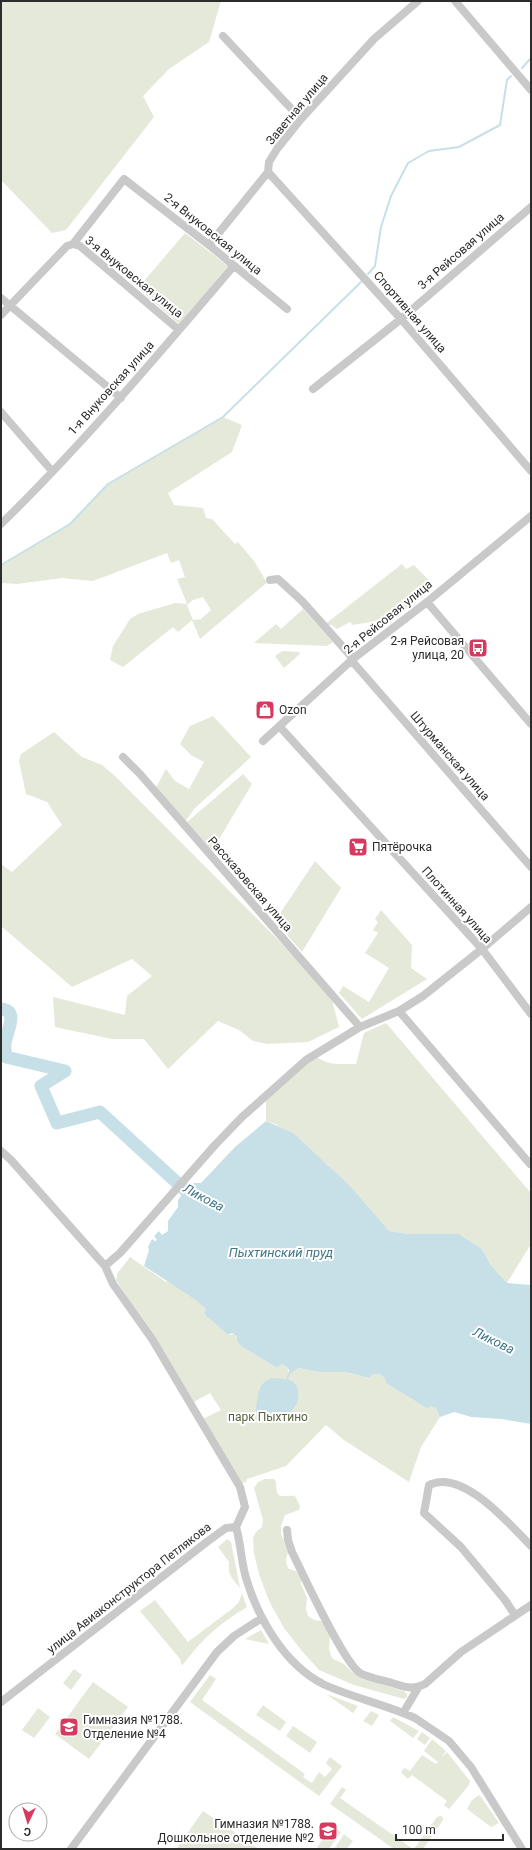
<svg xmlns="http://www.w3.org/2000/svg" width="532" height="1850" font-family="Roboto,sans-serif">
  <style>
    .green { fill: #e5e9da; fill-rule: evenodd }
    .water { fill: #c7e0e8 }
    .lines { fill: none; stroke-linecap: round; stroke-linejoin: round }
    .stream { stroke: #c7e0e8; stroke-width: 2 }
    .river { stroke: #c7e0e8; stroke-width: 13 }
    .minor { stroke: #c9c9c9; stroke-width: 8 }
    .labels { text-anchor: middle; stroke-width: 4; stroke-linejoin: round; paint-order: stroke }
    .street-label { font-size: 12px; fill: #2c2c2c; stroke: #fff }
    .poi-label { font-size: 12px; fill: #2c2c2c; stroke: #fff; text-anchor: start }
    .park-label { font-size: 12px; fill: #55643d; stroke: #fff }
    .water-label { font-size: 13px; font-style: italic; fill: #417788; stroke: #fff }
  </style>
  <rect width="100%" height="100%" fill="#fff"/>
  <path class="green" d="M1 1H221L209 42 169 69 143 96 154 117 66 230 52 233 1 180Z
    M185 233 228 266 179 324 138 288Z
    M223 417 242 425 232 452 168 493 174 505 203 508 206 518 212 519 235 544 238 542 254 561 266 581 270 580 200 639 192 620 178 632 173 627 123 667 110 660 113 646 130 619 138 614 175 603 187 604 177 579 185 577 179 560 171 563 167 553 93 581 62 578 17 584 1 583V565L70 524 108 484ZM203 597 211 610 201 619 193 620 187 605 193 600Z
    M402 564 406 569 414 565 428 579 431 586 398 617 353 625 350 622 337 629 332 625H324Z
    M303 609 333 642 327 646 254 643 276 624 281 629Z
    M282 651 299 652 300 654 284 668 275 656Z
    M213 716 251 757 194 809 183 825 154 791 166 769 175 781 189 789 204 762 191 755 180 744 190 726Z
    M54 732 82 757 102 765 115 776 330 992 339 1027 308 1042 267 1044 253 1041 239 1030 218 1021 168 1069 144 1039H112L55 1027 53 997 125 1015 127 996 152 976 132 959 72 987 1 926V864L12 872 62 825 47 802 26 794 19 761 21 754Z
    M243 774 252 784 212 851 186 823Z
    M315 861 341 888 302 952 275 921Z
    M381 910 412 945 411 968 427 979 362 1019 339 993 343 986 369 1002 389 968 365 953 378 933 373 930 378 922 375 919Z
    M386 1023 530 1192 531 1244 507 1283 490 1264 482 1249 459 1234H409L389 1231 328 1165 275 1124 266 1121V1096L314 1055C328 1066 339 1064 356 1064L364 1033Z
    M130 1257 166 1282 171 1278 207 1309 204 1313 205 1315 228 1335 235 1334 237 1336V1341L239 1345 277 1368 282 1364 287 1367 289 1373 299 1368 318 1372H346L369 1378 372 1375 379 1374 436 1408 440 1417 421 1447 409 1482 344 1440 326 1425 286 1466 247 1479 246 1482 240 1484 203 1419 221 1410 210 1393 194 1402 116 1280 117 1274Z
    M265 1479H274L276 1482C276 1502 282 1494 295 1496L300 1506 299 1510 285 1515 281 1526V1534L288 1552 286 1559 287 1566 289 1569 296 1571 301 1577V1584L307 1598 306 1609 308 1616 314 1620 321 1621 325 1624 330 1637 329 1649 331 1656 333 1659 344 1664 352 1672 363 1679 404 1691 407 1694V1697L404 1699 354 1685 319 1670 302 1651 284 1628 270 1603 260 1577 254 1554 253 1538 256 1532 262 1527 263 1520 254 1488 258 1482Z
    M227 1539 231 1542 240 1588C231 1577 228 1576 229 1562L218 1547Z
    M242 1593 247 1607C219 1624 202 1639 182 1666L180 1659 140 1611 155 1600 188 1642 233 1608 239 1602Z
    M261 1630 269 1644 245 1639Z
    M74 1669 82 1675 71 1690 63 1683Z
    M210 1675 216 1679 202 1700 305 1774 303 1777 312 1783 319 1772 325 1777 332 1769 326 1763 330 1757 342 1766 319 1796 190 1702Z
    M93 1682 128 1707 89 1759 55 1734Z
    M326 1694 358 1706 353 1713Z
    M263 1705 286 1722 280 1731 256 1715Z
    M38 1708 50 1717 34 1738 22 1730Z
    M371 1711 379 1715 372 1726 363 1721Z
    M393 1717 419 1731 413 1738 390 1721Z
    M293 1726 317 1742 310 1753 286 1736Z
    M422 1732 430 1738 425 1745 417 1739Z
    M432 1739 446 1751 441 1758 447 1752 470 1781 469 1785 449 1809 444 1805 447 1801 412 1775 408 1779 401 1772 404 1768 410 1771 422 1755 436 1764 438 1762 424 1751Z
    M342 1787 346 1790 340 1798 413 1849H394L330 1804Z
    M479 1795 481 1797 499 1823 491 1827 467 1809 472 1800Z
    M203 1811 259 1849H176Z
    M440 1816 443 1817V1820L423 1849H414L437 1817Z
    M332 1826 341 1832 329 1849H316Z
    M344 1834 353 1841 347 1849H334Z"/>
  <path class="water" d="M266 1121 293 1133 348 1184 389 1231 409 1234H459L482 1249 490 1264 507 1283 531 1285V1424L501 1419 471 1417 454 1412 440 1417 436 1408 431 1406 427 1408 386 1383 385 1378 379 1374 372 1375 369 1378 346 1372H318L299 1368 289 1374V1370L287 1367 282 1364 277 1368 239 1345 237 1341V1336L232 1333 228 1335 205 1315 204 1313 206 1309 196 1300 144 1266 149 1250 148 1247 152 1239 155 1241 157 1240 154 1236 159 1231 162 1235 168 1231V1221L178 1207V1200L185 1190 189 1188 194 1183H201L235 1147Z
    M272 1378C283 1379 297 1377 298 1392 302 1421 253 1429 256 1408 258 1395 258 1382 272 1378Z"/>
  <g class="lines">
    <path class="stream" d="M522 68 531 58
      M368 274 375 266 381 227 391 196 408 163 429 151 459 147 500 125 507 80 511 76
      M1 565 70 524 108 484 223 417 361 282
      M287 1379 289 1374"/>
    <path class="river" d="M1 1009C20 1011 6 1032 5 1044 4 1048 6 1053 6 1057L65 1071 41 1086 57 1123 100 1112 185 1190 200 1197"/>
    <path class="minor" d="M455 1 531 90
      M223 36 301 119
      M268 172 401 319 531 471
      M73 244 80 246 179 330
      M209 245 268 172 269 162 277 149 301 119 374 39 418 1
      M1 298 121 398
      M1 315 67 246 73 244 124 179 209 245 287 309
      M313 389 401 319 531 207
      M1 412 52 471
      M1 524C83 444 157 356 232 268L231 264
      M270 580 278 579 302 601 350 655 352 661 531 867
      M427 602 531 724
      M280 727 482 949 531 1014
      M263 741 354 658 427 602 531 516
      M123 757 140 774 360 1027
      M399 1011 530 1164
      M1 1151 11 1160 105 1266 113 1284 152 1339 240 1487 245 1507 236 1527
      M105 1266 120 1253 215 1145 242 1117 306 1060 360 1027 399 1011 423 996 482 949 531 907
      M236 1527C241 1544 241 1561 246 1578 258 1618 284 1664 323 1684 346 1695 378 1703 403 1713L415 1718 449 1741 471 1767 522 1849
      M287 1530 288 1540 292 1552C303 1574 343 1662 360 1673 369 1678 382 1680 392 1683 404 1687 413 1690 425 1684L461 1652 531 1605
      M515 1615 505 1600 461 1547 424 1513 429 1485C463 1468 510 1525 531 1546
      M1 1702 208 1541 226 1528 236 1527
      M403 1713 418 1688
      M71 1849 217 1652 234 1636 262 1618"/>
  </g>
  <defs>
    <g id="bus-square" transform="scale(1)"><rect x="-9" y="-9" width="18" height="18" rx="4" fill="#d8395e" stroke="#fff"/><path d="M-5-6H5V4H4V6H2V4H-2V6H-4V4H-5ZM-3.5-4V0h7V-4ZM-3.5 1.2v1.5H-2V1.2ZM2 1.2v1.5H3.5V1.2Z" fill="#fff"/></g>
    <g id="shop-square" transform="scale(1)"><rect x="-9" y="-9" width="18" height="18" rx="4" fill="#d8395e" stroke="#fff"/><path d="M-5-2.5h2.3a2.7 3.5 0 0 1 5.4 0H5L5.5 6h-11ZM-1.5-2.5h3a1.5 2.3 0 0 0-3 0Z" fill="#fff"/></g>
    <g id="supermarket-square" transform="scale(1)"><rect x="-9" y="-9" width="18" height="18" rx="4" fill="#d8395e" stroke="#fff"/><path d="M-6-5.5h2.5l.6 2H6L4.5 2H-2.5L-4.4-4H-6ZM-1.5 3.2a1.3 1.3 0 1 0 .1 0ZM3 3.2a1.3 1.3 0 1 0 .1 0Z" fill="#fff"/></g>
    <g id="school-square" transform="scale(1)"><rect x="-9" y="-9" width="18" height="18" rx="4" fill="#d8395e" stroke="#fff"/><path d="M0-5L7-2L0 1L-7-2ZM-4 1L0 2.5L4 1V4Q0 6-4 4Z" fill="#fff"/></g>
  </defs>
  <g fill-rule="evenodd">
    <use href="#bus-square" x="478" y="648"/>
    <use href="#shop-square" x="265" y="710"/>
    <use href="#supermarket-square" x="358" y="847"/>
    <use href="#school-square" x="69" y="1727"/>
    <use href="#school-square" x="328" y="1831"/>
  </g>
  <g class="labels">
    <g class="street-label">
      <text transform="translate(297 109) rotate(-50)" y="4">Заветная улица</text>
      <text transform="translate(213 234) rotate(39)" y="4">2-я Внуковская улица</text>
      <text transform="translate(461 251) rotate(-41)" y="4">3-я Рейсовая улица</text>
      <text transform="translate(134 277) rotate(39)" y="4">3-я Внуковская улица</text>
      <text transform="translate(410 312) rotate(49)" y="4">Спортивная улица</text>
      <text transform="translate(111 388) rotate(-48)" y="4">1-я Внуковская улица</text>
      <text transform="translate(388 617) rotate(-39)" y="4">2-я Рейсовая улица</text>
      <text transform="translate(450 756) rotate(49)" y="4">Штурманская улица</text>
      <text transform="translate(250 884) rotate(49)" y="4">Рассказовская улица</text>
      <text transform="translate(457 905) rotate(48)" y="4">Плотинная улица</text>
      <text transform="translate(129 1588) rotate(-38)" y="4">улица Авиаконструктора Петлякова</text>
    </g>
    <g class="poi-label">
      <text x="464" y="645" text-anchor="end">2-я Рейсовая<tspan x="464" dy="14">улица, 20</tspan></text>
      <text x="279" y="714">Ozon</text>
      <text x="372" y="851">Пятёрочка</text>
      <text x="83" y="1724">Гимназия №1788.<tspan x="83" dy="14">Отделение №4</tspan></text>
      <text x="314" y="1828" text-anchor="end">Гимназия №1788.<tspan x="314" dy="14">Дошкольное отделение №2</tspan></text>
    </g>
    <g class="park-label">
      <text x="268" y="1421">парк Пыхтино</text>
    </g>
    <g class="water-label">
      <text transform="translate(204 1197) rotate(28)" y="5">Ликова</text>
      <text x="281" y="1257">Пыхтинский пруд</text>
      <text transform="translate(494 1340) rotate(26)" y="5">Ликова</text>
    </g>
  </g>
  <rect width="532" height="1850" fill="none" stroke="#2c2c2c" stroke-width="4"/>
  <g transform="translate(28 1822) rotate(184)"><circle r="19" fill="#ffffff" stroke="#ababab"/>
  <path d="M0-3L7 15L0 10L-7 15Z" fill="#d8395e"/>
  <text y="-6" font-size="11" font-weight="bold" text-anchor="middle" fill="#2c2c2c">С</text>
  </g>
  <path d="M396 1834v6h107v-6" fill="none" stroke="#2c2c2c" stroke-width="2"/>
  <text x="402" y="1834" font-size="12" fill="#2c2c2c" stroke="#ffffff" stroke-width="3" paint-order="stroke">100 m</text>
</svg>
